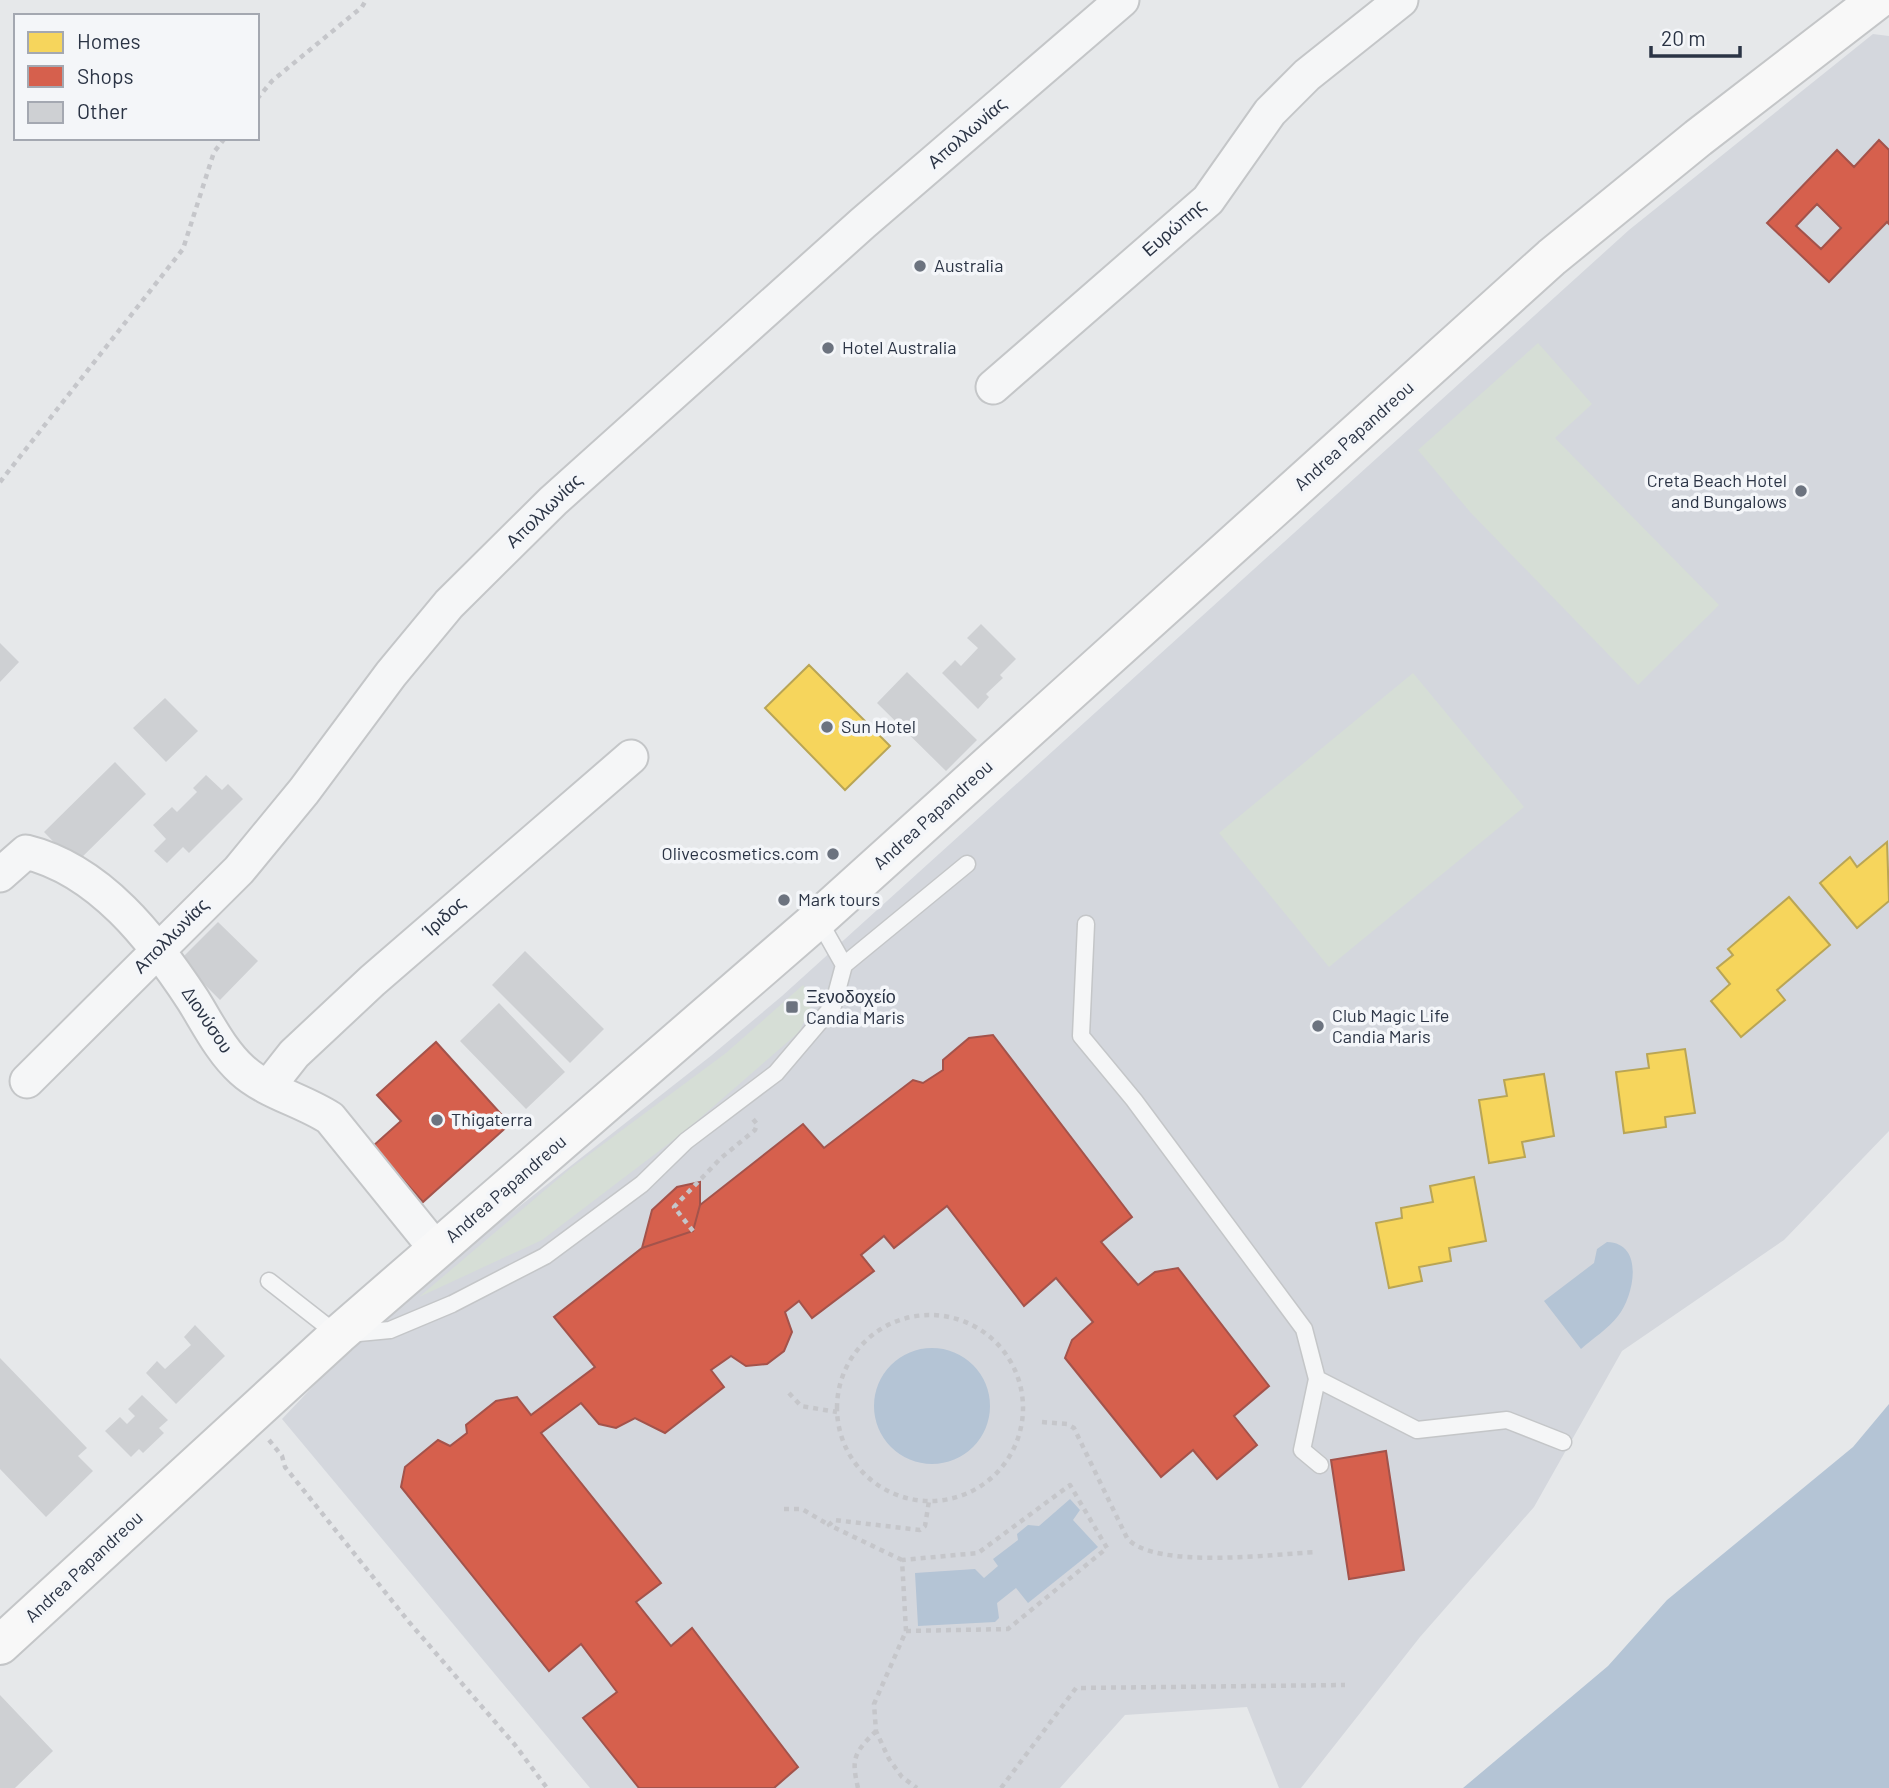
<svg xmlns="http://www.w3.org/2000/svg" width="1889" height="1788" font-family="Barlow,sans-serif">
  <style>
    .built { fill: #d4d7dd }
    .green { fill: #d6ded6 }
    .water { fill: #b4c4d5 }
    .homes { fill: #f6d55c; stroke: #b9a555; stroke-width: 2 }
    .shops { fill: #d6604d; stroke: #a3534b; stroke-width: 2; fill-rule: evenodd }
    .building { fill: #ced0d3 }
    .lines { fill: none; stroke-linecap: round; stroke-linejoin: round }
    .lane-casing { stroke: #c4c6c8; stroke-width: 19 }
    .street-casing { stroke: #c4c6c8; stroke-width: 37 }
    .secondary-casing { stroke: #c4c6c8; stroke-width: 42 }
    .path { stroke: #c5c6ca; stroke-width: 4.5; stroke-dasharray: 5 5; stroke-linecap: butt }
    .lane { stroke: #f5f6f7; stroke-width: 16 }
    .street { stroke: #f5f6f7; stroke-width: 33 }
    .secondary { stroke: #f8f8f8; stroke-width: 38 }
    .poi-dot { fill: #6c737f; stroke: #f4f6f9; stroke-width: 2.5 }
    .labels { text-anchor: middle; stroke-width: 7; stroke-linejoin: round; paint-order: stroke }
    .street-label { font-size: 18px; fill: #2b3445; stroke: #f4f6f9 }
    .poi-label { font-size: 18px; fill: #2b3445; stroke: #f4f6f9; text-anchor: start }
  </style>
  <rect width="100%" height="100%" fill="#e6e8ea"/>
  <path class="built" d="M1873 34 1889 36V1131L1784 1240 1622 1351 1534 1507 1420 1637 1301 1788H1279L1247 1707 1125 1715 1060 1788H590L282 1419 340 1358 502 1220 712 1055 782 996 1629 230Z"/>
  <path class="green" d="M1538 343 1592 404 1555 438 1719 605 1638 685 1471 513 1418 450Z
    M1413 673 1524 807 1329 967 1219 833Z
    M803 985 815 999 799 1032 684 1132 542 1240 419 1297 571 1168 726 1053Z"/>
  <path class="water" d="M1607 1242C1645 1243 1634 1296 1618 1316 1608 1329 1592 1339 1581 1349L1544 1301 1594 1263 1597 1249Z
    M874 1406a58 58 0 1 1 116 0a58 58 0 1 1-116 0Z
    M1889 1404V1788H1463L1608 1666 1667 1600 1853 1447Z
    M1070 1499 1080 1510 1073 1520 1098 1547 1028 1603 1016 1588 997 1603 999 1618 995 1622 918 1626 915 1573 975 1569 984 1578 998 1566 993 1559 1018 1540 1017 1534 1028 1525 1039 1526Z"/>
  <path class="homes" d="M809 665 890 746 845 790 765 708Z
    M1887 842 1889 901 1857 928 1820 883 1850 857 1857 867Z
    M1789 897 1830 945 1777 990 1785 1000 1741 1037 1711 1001 1730 984 1717 968 1733 955 1728 949Z
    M1685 1049 1695 1113 1665 1117 1666 1127 1624 1133 1616 1072 1649 1068 1647 1054Z
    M1544 1074 1554 1136 1522 1142 1525 1157 1489 1163 1479 1100 1507 1096 1504 1080Z
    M1474 1177 1486 1241 1449 1248 1451 1261 1419 1267 1422 1281 1389 1288 1376 1223 1402 1218 1401 1208 1433 1202 1430 1186Z"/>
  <path class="shops" d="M1879 140 1889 150V224L1887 222 1829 282 1767 223 1837 150 1854 167ZM1817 204 1841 228 1821 249 1796 226Z
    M993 1035 1132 1217 1101 1242 1138 1285 1155 1272 1178 1268 1269 1386 1234 1416 1257 1445 1217 1479 1193 1450 1161 1477 1065 1358 1072 1340 1093 1322 1056 1278 1024 1306 947 1206 894 1248 884 1236 861 1255 874 1271 812 1318 799 1301 785 1312 792 1332 784 1351 767 1364 746 1366 731 1356 711 1370 724 1387 665 1433 635 1418 616 1428 599 1424 581 1403 541 1433 661 1583 636 1602 671 1646 692 1628 798 1767 774 1788H639L583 1718 617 1692 581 1644 549 1671 401 1487 405 1467 438 1440 450 1446 467 1433 466 1425 496 1401 517 1397 531 1415 595 1367 554 1317 642 1248 693 1231 700 1205 803 1124 824 1148 913 1080 923 1083 943 1070V1060L969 1038Z
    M436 1042 510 1124 423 1202 373 1146 401 1121 377 1095Z
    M700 1182V1205L693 1231 642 1248 652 1210 677 1187Z
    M1386 1451 1404 1570 1349 1579 1331 1460Z"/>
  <path class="building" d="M981 624 1016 659 1000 675 1003 678 986 694 989 697 978 709 942 673 955 660 961 666 978 648 967 638Z
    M0 643 19 662 0 682Z
    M907 672 977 740 946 771 877 703Z
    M165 698 198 731 166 762 133 728Z
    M115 762 146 794 75 864 44 832Z
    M206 775 222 790 228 784 243 799 189 853 183 847 167 863 154 851 166 839 153 825 172 807 177 812 197 792 193 788Z
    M218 922 258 961 220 1000 180 960Z
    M525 951 604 1029 570 1063 492 985Z
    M499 1003 565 1072 526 1109 460 1041Z
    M195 1325 225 1356 176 1404 146 1373 157 1361 165 1369 191 1345 184 1337Z
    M0 1358 87 1448 78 1456 93 1471 46 1517 0 1469Z
    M142 1395 168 1420 159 1428 164 1433 143 1453 139 1449 131 1457 105 1431 120 1417 127 1424 135 1416 128 1409Z
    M0 1695 53 1751 15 1788H0Z"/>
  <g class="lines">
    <g class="lane-casing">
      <path id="lane" d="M1086 924 1081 1036 1134 1100 1304 1329 1317 1379 1302 1450 1320 1465
        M844 965 967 864
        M269 1281 338 1335 390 1330 452 1304 545 1256 642 1184 686 1141 776 1073 833 1006 844 965 818 919
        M1317 1379 1417 1430 1507 1420 1563 1442"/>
    </g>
    <g class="street-casing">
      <path id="street" d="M993 387 1208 200 1270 112 1307 75 1401 0
        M0 875 26 852C100 870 153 939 193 1000 208 1024 221 1051 242 1070 266 1092 302 1100 330 1118L436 1249
        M27 1081 239 870 304 791 391 674 449 604 553 501 863 223 1122 0
        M268 1087 294 1054 372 981 631 757"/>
    </g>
    <g class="secondary-casing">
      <path id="secondary" d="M0 1645 338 1335 818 919 1552 257 1698 138 1877 0"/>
    </g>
    <path class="path" d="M257 99 272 81 362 7 366 0
      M0 482 183 249 214 152 225 138
      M693 1231 674 1207 721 1158 755 1130 757 1124 752 1118
      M837 1408a93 93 0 1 1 186 0a93 93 0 1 1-186 0Z
      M789 1393 801 1406 837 1412
      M1042 1422 1067 1424 1074 1428 1127 1538C1154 1570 1275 1554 1316 1552
      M269 1440 282 1456 285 1467 409 1622 515 1745 547 1788
      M784 1509H802L829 1525
      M902 1560 829 1525 834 1520 920 1530 925 1526 929 1501
      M906 1631 1008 1629 1107 1548 1070 1485 978 1553 902 1560 906 1631 874 1704 876 1731 889 1759 902 1777 917 1788
      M858 1788C851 1758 854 1753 876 1731
      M1001 1788 1076 1688 1345 1685"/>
    <use href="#lane" class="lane"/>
    <use href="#street" class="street"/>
    <use href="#secondary" class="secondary"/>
  </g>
  <g class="poi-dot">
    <circle cx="920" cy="266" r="7"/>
    <circle cx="828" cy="348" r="7"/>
    <circle cx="1801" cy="491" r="7"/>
    <circle cx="827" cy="727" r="7"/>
    <circle cx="833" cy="854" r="7"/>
    <circle cx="784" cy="900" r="7"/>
    <rect x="785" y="1000" width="14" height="14" rx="3.5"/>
    <circle cx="1318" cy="1026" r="7"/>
    <circle cx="437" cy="1120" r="7"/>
  </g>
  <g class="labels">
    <g class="street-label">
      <text transform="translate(967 133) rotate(-41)" y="6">Απολλωνίας</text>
      <text transform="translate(1174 228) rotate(-41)" y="6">Ευρώπης</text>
      <text transform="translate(1354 436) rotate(-42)" y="6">Andrea Papandreou</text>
      <text transform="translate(544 511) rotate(-44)" y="6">Απολλωνίας</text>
      <text transform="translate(933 815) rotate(-42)" y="6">Andrea Papandreou</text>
      <text transform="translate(444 917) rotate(-42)" y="6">Ίριδος</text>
      <text transform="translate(171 936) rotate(-45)" y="6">Απολλωνίας</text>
      <text transform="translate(207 1020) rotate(56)" y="6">Διονύσου</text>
      <text transform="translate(506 1189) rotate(-41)" y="6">Andrea Papandreou</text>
      <text transform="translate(84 1567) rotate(-43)" y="6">Andrea Papandreou</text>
    </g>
    <g class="poi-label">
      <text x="934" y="272">Australia</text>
      <text x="842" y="354">Hotel Australia</text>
      <text x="1787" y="487" text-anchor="end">Creta Beach Hotel<tspan x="1787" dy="21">and Bungalows</tspan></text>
      <text x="841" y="733">Sun Hotel</text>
      <text x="819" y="860" text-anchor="end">Olivecosmetics.com</text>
      <text x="798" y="906">Mark tours</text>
      <text x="806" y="1003">Ξενοδοχείο<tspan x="806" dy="21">Candia Maris</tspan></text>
      <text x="1332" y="1022">Club Magic Life<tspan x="1332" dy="21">Candia Maris</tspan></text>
      <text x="451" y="1126">Thigaterra</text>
    </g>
  </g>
  <rect x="14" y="14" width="245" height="126" fill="#f4f6f9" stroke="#a4a8b1" stroke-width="2"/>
  <rect x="28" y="32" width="35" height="21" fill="#f6d55c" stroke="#a4a8b1" stroke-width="2"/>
  <text x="77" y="49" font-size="21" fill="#2b3445">Homes</text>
  <rect x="28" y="66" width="35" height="21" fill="#d6604d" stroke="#a4a8b1" stroke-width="2"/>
  <text x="77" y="84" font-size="21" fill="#2b3445">Shops</text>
  <rect x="28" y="102" width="35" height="21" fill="#ced0d3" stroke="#a4a8b1" stroke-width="2"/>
  <text x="77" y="119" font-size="21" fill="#2b3445">Other</text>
  <path d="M1651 46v10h89v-10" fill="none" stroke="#2b3445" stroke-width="3.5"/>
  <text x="1661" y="46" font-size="21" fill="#2b3445" stroke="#f4f6f9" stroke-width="5" paint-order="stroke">20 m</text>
</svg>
